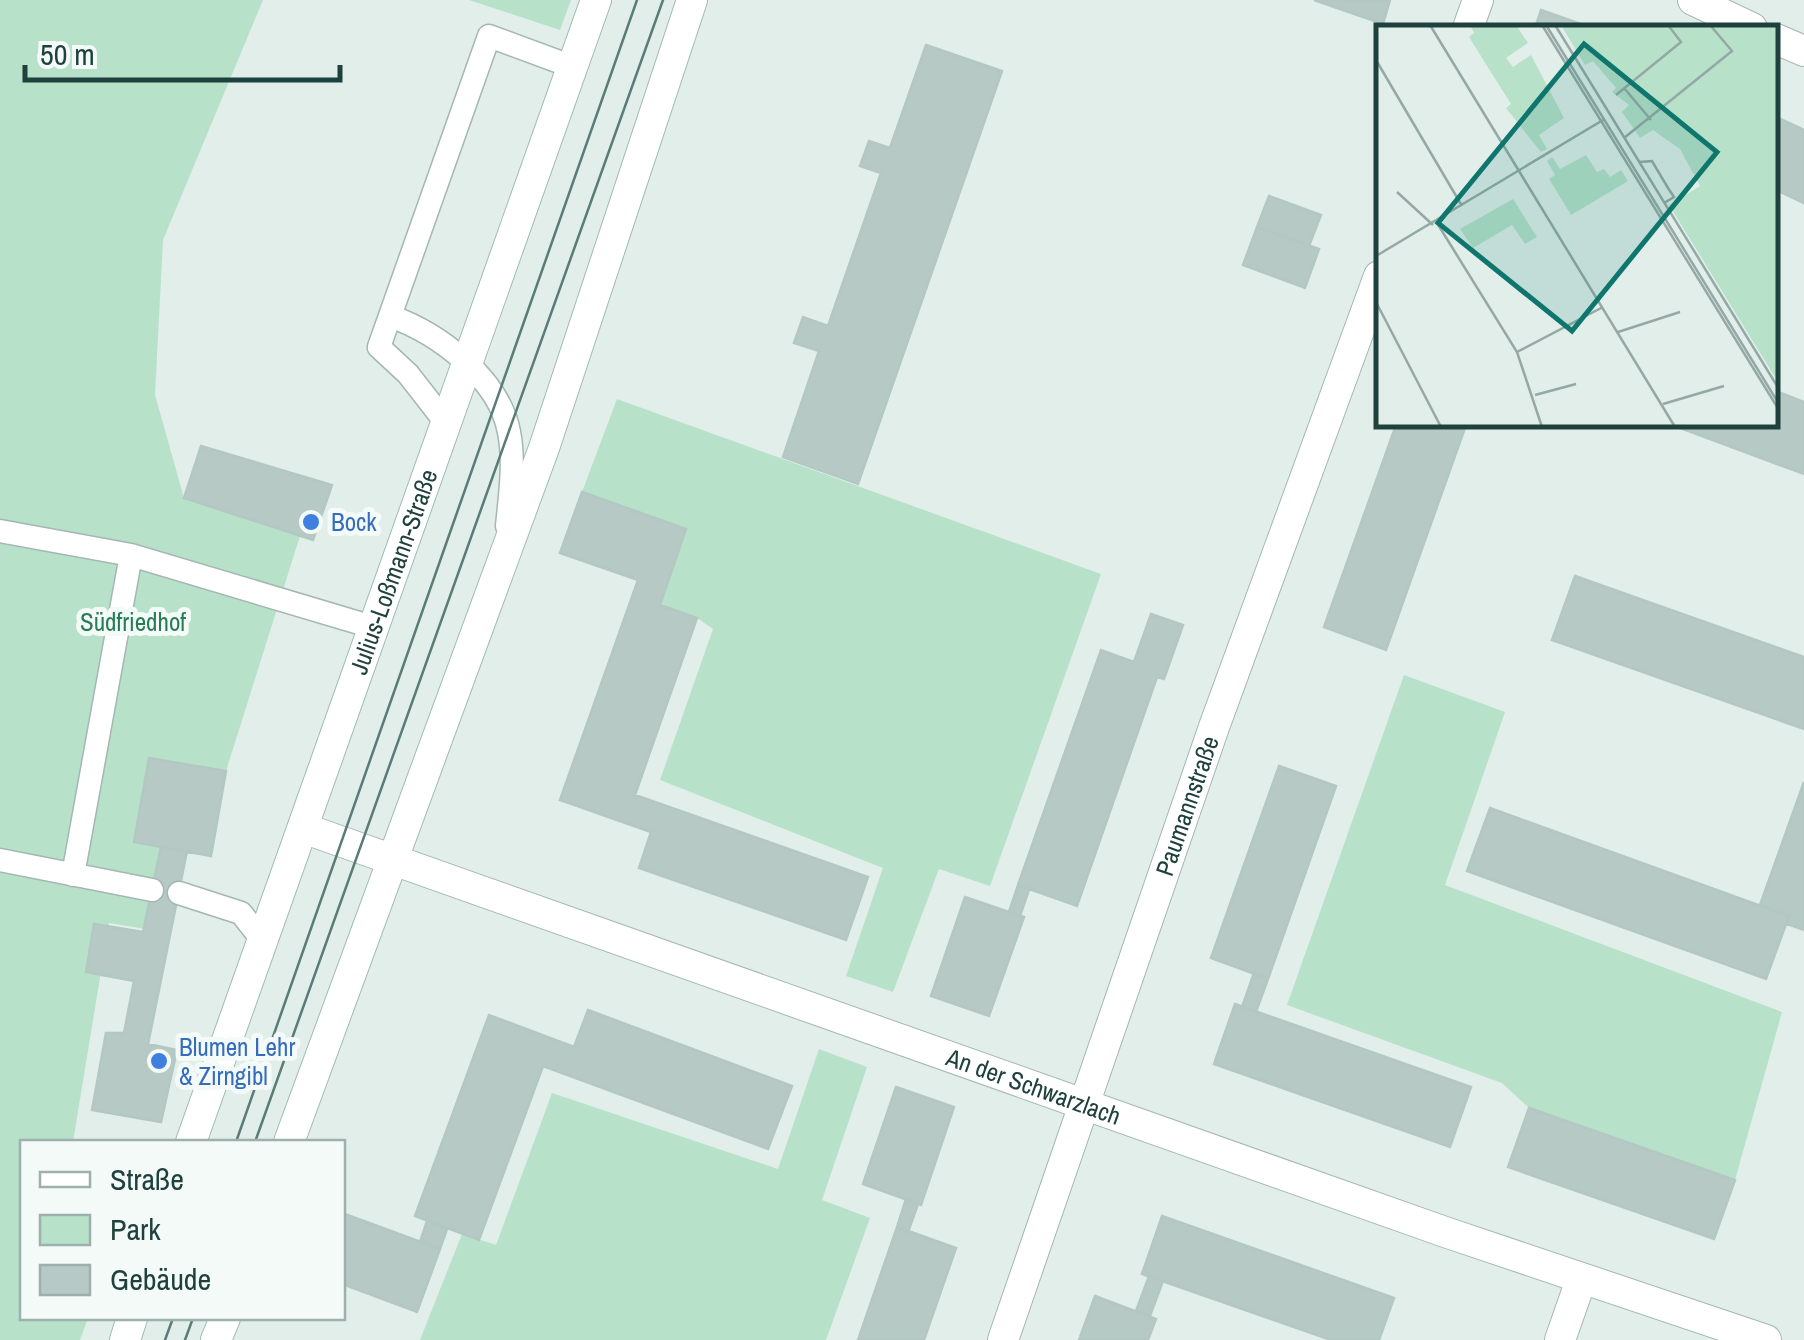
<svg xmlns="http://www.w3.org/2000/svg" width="1804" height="1340" font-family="'Archivo Narrow',sans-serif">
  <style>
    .green { fill: #b8e1ca }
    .building { fill: #b6c9c4; stroke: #b3c8c3; stroke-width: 2.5 }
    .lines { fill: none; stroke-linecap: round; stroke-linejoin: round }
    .lane-casing { stroke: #a4b7b3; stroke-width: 25 }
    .street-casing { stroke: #a4b7b3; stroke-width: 32 }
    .secondary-casing { stroke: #9ebbb5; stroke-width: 32 }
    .lane { stroke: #fff; stroke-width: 22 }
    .street { stroke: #fff; stroke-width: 30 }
    .secondary { stroke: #fff; stroke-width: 30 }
    .tram { stroke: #5a7c78; stroke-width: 2.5 }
    .shop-dot { fill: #3f7fe0; stroke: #f3faf7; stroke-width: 4 }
    .labels { text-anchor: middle; stroke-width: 10; stroke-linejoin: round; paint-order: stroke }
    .shop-label { font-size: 25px; fill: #366cbe; stroke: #f3faf7; text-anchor: start }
    .street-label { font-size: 25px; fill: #1f413d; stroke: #f3faf7 }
    .park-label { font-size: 25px; fill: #257c55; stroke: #f3faf7 }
    .inset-road { fill: none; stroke: #94a9a5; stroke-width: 2.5 }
    .view { fill: #0f766e; fill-opacity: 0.15; stroke: #0f766e; stroke-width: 5 }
    .inset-edge { fill: none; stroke: #1f413d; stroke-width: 5 }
  </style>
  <rect width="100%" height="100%" fill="#e2eeea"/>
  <path class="green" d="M0 0H263L163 240 155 395 184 498 300 536 226 771 149 759 134 841 172 851 158 931 109 923 73 1142H22V1318H88L80 1340H0Z
    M469 0H571L560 30Z
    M617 399 1101 574 990 886 939 869 893 992 846 976 883 868 660 780 713 629 697 618 660 605 686 529 582 492Z
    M1404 675 1505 712 1445 885 1782 1012 1735 1180 1529 1108 1502 1083 1287 1005Z
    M819 1049 867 1067 822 1200 870 1218 826 1340H420L462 1234 496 1245 552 1093 778 1169Z"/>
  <path class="building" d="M1314 0H1390L1383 24Z
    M1541 10 1592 28H1535Z
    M926 45 1002 71 858 484 783 457 819 351 794 343 803 317 828 326 881 173 860 166 869 141 890 148Z
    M1776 117 1804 130V203L1776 190Z
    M1269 196 1321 215 1309 246 1257 227Z
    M1257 227 1319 249 1305 288 1243 265Z
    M1776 391 1804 402V474L1675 426 1776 425Z
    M1396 425H1466L1386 650 1324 627Z
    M201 446 332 485 313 540 184 498Z
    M582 492 686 529 660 605 697 618 635 795 868 877 846 940 639 868 651 832 560 800 638 580 560 553Z
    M1575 576 1804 657V729L1552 640Z
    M1151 614 1183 625 1164 679 1157 677 1077 906 1018 885 1101 650 1134 662Z
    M149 758 226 771 211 856 134 842Z
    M1279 766 1336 786 1268 979 1211 958Z
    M1804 782V930L1787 924 1789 916 1760 905Z
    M1490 808 1789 916 1766 979 1467 871Z
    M161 847 187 851 148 1044 177 1050 161 1122 92 1110 106 1033H124L134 981 86 972 94 924 143 932Z
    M1018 885 1029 890 1020 916 1009 912Z
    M965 897 1024 917 989 1016 931 996Z
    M1254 973 1268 979 1256 1012 1242 1007Z
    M1235 1004 1471 1087 1450 1147 1214 1064Z
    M588 1010 792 1086 768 1149 543 1066 479 1240 415 1216 489 1015 574 1047Z
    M896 1087 954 1107 921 1205 863 1184Z
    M1529 1108 1735 1180 1714 1239 1508 1167Z
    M906 1199 918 1204 908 1232 897 1227Z
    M342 1213 440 1249 417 1312 342 1284Z
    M1162 1216 1394 1298 1379 1340H1331L1142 1274Z
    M427 1221 447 1229 440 1249 420 1242Z
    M897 1227 956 1248 924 1340H858Z
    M1149 1276 1163 1281 1150 1316 1136 1311Z
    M1095 1296 1156 1319 1148 1340H1079Z"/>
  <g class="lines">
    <g class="lane-casing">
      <path id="lane" d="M390 316C438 333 499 378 509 432 515 462 510 495 507 526
        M447 424 408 374 379 347 489 36 573 67
        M0 531 131 555 376 628
        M0 860 152 890
        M73 875 131 555
        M179 893 241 913 263 941"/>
    </g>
    <g class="street-casing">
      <g id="street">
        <path d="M1693 0 1752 28"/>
        <path d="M1468 28 1478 0"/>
        <path d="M1776 39 1804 51"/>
        <path id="s1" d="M303 828 1445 1232 1766 1340"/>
        <path id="s2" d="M1003 1340 1214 727 1379 276"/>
        <path d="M1560 1340 1581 1280"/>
      </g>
    </g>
    <g class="secondary-casing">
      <g id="secondary">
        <path id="s3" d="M191 1142 596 0"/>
        <path d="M289 1142 544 448 692 0"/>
        <path d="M125 1340 132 1318"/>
        <path d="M216 1340 225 1318"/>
      </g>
    </g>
    <use href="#lane" class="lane"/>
    <use href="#street" class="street"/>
    <use href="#secondary" class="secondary"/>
    <path class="tram" d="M236 1142 637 0
      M255 1142 663 0
      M165 1340 173 1318
      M185 1340 193 1318"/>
  </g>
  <g class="shop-dot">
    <circle cx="311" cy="522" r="10"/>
    <circle cx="159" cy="1061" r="10"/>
  </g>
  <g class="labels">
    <g class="shop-label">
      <text x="331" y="531">Bock</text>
      <text x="179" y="1056">Blumen Lehr<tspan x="179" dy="29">&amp; Zirngibl</tspan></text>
    </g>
    <g class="street-label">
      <text dy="9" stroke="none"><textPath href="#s3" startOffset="605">Julius-Loßmann-Straße</textPath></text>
      <text dy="9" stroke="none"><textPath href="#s2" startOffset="565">Paumannstraße</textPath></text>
      <text dy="9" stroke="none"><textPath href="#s1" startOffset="775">An der Schwarzlach</textPath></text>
    </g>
    <g class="park-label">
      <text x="133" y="631">Südfriedhof</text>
    </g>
  </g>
  <g transform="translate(1376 25)">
    <rect width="402" height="402" fill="#e2eeea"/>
    <path d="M94 0H140L152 18 130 33 137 42 155 30 188 93 163 110 171 124 165 127 130 83 135 79 93 12 98 8ZM185 0H402V357L293 180 324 161 304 124 277 105 264 113 246 87 253 80 236 67 240 63 217 36 209 40ZM210 130 221 147 228 144 234 152 245 145 252 156 195 190 173 154 179 150 171 136 176 132 184 144ZM137 174 161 212 149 219 136 200 97 223 84 204Z" fill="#b8e1ca"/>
    <path class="inset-road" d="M54 0 299 402M166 0 403 385M170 0 403 379M179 0 403 364M0 35 86 181M248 63 275 95M240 70 305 17 292 0M248 113 356 26 334 0M263 137 276 136 292 163 298 172 288 178M21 167 57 200M61 198 141 327 166 402M0 231 227 95M0 277 65 402M242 307 304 287M141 327 227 282M159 370 200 359M287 379 348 361"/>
    <path class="view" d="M208 19 341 127 196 306 62 198Z"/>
    <rect width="402" height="402" class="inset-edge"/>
  </g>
  <rect x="20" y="1140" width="325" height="180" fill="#f3faf7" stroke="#9eb0ad" stroke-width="2.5"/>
  <rect x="40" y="1172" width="50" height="15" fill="#ffffff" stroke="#9eb0ad" stroke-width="2.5"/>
  <text x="110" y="1190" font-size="30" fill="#1f413d">Straße</text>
  <rect x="40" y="1215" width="50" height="30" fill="#b8e1ca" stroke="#9eb0ad" stroke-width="2.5"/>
  <text x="110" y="1240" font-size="30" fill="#1f413d">Park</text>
  <rect x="40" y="1265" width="50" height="30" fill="#b6c9c4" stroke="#9eb0ad" stroke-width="2.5"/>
  <text x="110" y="1290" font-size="30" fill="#1f413d">Gebäude</text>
  <path d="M25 65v15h315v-15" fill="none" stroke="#1f413d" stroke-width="5"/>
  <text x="40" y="65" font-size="30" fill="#1f413d" stroke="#f3faf7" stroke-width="8" paint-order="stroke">50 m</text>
</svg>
